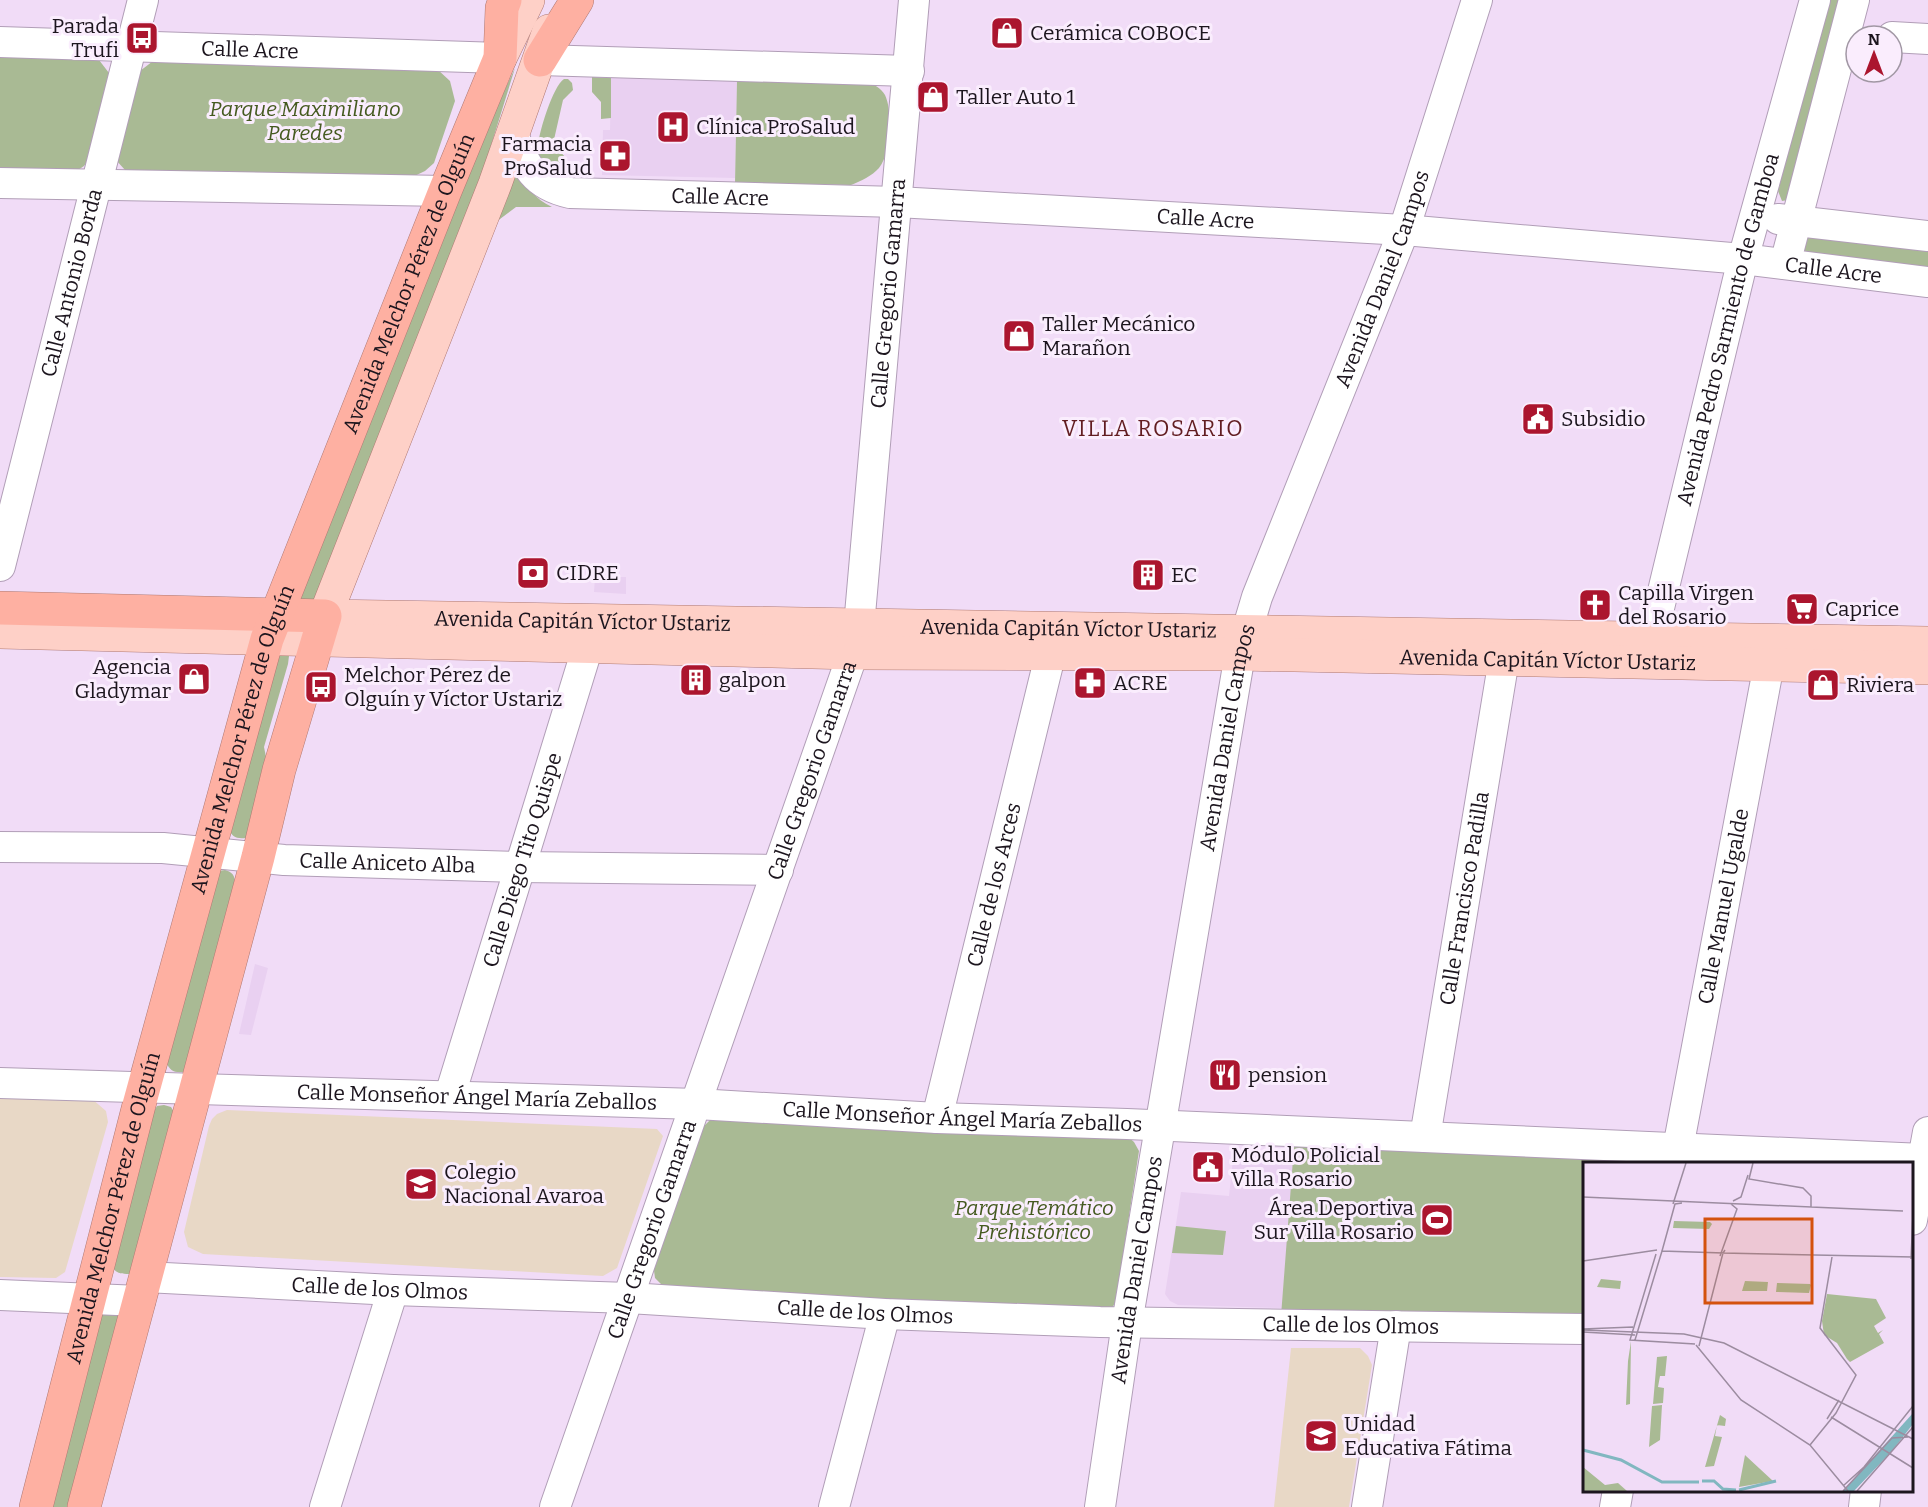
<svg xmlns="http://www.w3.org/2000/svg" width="1928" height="1507" font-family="Bitter,serif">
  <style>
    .built { fill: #e9d0f1 }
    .education { fill: #e8d8c6 }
    .green { fill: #a9ba94 }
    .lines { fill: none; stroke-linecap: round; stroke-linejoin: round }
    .minor-casing { stroke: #b19eb7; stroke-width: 32 }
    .major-casing { stroke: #af7a74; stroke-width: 34 }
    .highway-casing { stroke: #af7a74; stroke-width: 34 }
    .minor { stroke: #fff; stroke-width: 30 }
    .major { stroke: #fed0c7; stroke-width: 33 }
    .highway { stroke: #feb0a2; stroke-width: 33 }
    .labels { text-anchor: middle; stroke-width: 6; stroke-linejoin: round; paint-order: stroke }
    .poi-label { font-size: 21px; fill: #1c151e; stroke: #faedfd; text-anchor: start }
    .street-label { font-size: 21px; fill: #1c151e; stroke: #faedfd }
    .park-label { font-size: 21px; font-style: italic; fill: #455a20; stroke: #faedfd }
    .neighbourhood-label { font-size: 22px; letter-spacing: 1.5px; fill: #621d21; stroke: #faedfd }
    .inset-river { fill: none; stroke: #81b7c0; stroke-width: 3 }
    .inset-road { fill: none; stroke: #9c8ca0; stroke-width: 1.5 }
    .view { fill: #d4520e; fill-opacity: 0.15; stroke: #d4520e; stroke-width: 3 }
    .inset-edge { fill: none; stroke: #1c151e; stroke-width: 3 }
  </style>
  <rect width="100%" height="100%" fill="#f1dcf7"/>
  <path class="built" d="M611 78 737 80 735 178 602 175 603 130H610Z
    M595 577H626V594L594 592Z
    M255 964 268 968 251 1035 239 1034Z
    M1234 1150 1294 1153 1282 1308 1178 1305 1170 1301 1165 1294 1181 1192 1229 1196Z"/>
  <path class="education" d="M0 1097 91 1098 106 1111 108 1122 65 1272 56 1278 0 1277Z
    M227 1110 657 1129 663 1136 617 1268 603 1276 203 1254 188 1247 184 1232 209 1126 212 1119 217 1114Z
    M1291 1348H1360L1368 1356 1372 1365 1349 1507H1274Z"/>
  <path class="green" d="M1828 0H1845L1788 200 1782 201 1778 191Z
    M0 51 99 60 109 73 89 159 84 166 75 172 0 174Z
    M157 58 437 69 450 81 455 101 434 163 425 171 406 180 125 170 116 160 140 71Z
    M515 68 480 181 317 600 295 599 463 177Z
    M592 77 611 78V118L601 119V102L592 92Z
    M564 79H568L572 83 573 90 563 100 553 144 567 159 565 165C551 173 536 161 538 145 539 132 553 86 564 79Z
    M737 80 867 81C873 84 881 88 885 95 893 112 891 153 879 168 872 176 861 181 851 185L735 183Z
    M515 172C526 186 535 199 552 207H516L496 222Z
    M1806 235 1928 246V272L1803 253Z
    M284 651 289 656 288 664 264 747 268 767 251 832 246 838C236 839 232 837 228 828L273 659Z
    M225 870C232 872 235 875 235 883L184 1072C174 1073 170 1071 166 1062L218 871Z
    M164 1105 171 1107 174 1112 134 1269 129 1274C119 1274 115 1273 111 1264L153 1113 157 1106Z
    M721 1119 1126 1135 1134 1142 1139 1151 1116 1301 1111 1310 668 1291 655 1278 653 1263 700 1130 710 1120Z
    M1294 1146 1670 1163 1584 1164V1320L1281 1316Z
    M1176 1226 1226 1231 1223 1255 1172 1253Z
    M104 1309 121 1315 72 1507H48L100 1315Z"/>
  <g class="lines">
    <g class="minor-casing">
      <g id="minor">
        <path d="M1892 37 1928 39"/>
        <path id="s1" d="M0 42 500 58"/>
        <path d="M540 60 909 71"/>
        <path id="s2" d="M513 134C525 166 534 185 570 193L897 202 1404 230 1743 259 1928 282"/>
        <path d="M0 183 445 191"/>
        <path d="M1778 219 1928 236"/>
        <path d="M1785 264 1854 0"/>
        <path id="s3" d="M0 566 143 0"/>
        <path id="s4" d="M1650 660 1652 637 1743 259 1815 0"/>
        <path id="s5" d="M0 847 163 848 284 860 518 867 778 870"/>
        <path id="s6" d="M0 1083 697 1104 937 1118 1127 1124 1923 1159"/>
        <path id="s7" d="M450 1095 588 646 590 623"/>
        <path id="s8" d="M937 1118 1051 652"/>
        <path id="s9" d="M1425 1137 1504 659"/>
        <path id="s10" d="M1678 1148 1769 664"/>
        <path d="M1912 1220 1928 1132"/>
        <path id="s11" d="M146 1277 393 1290 629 1298 885 1314 1100 1322 1584 1329"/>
        <path d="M0 1295 140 1301"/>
        <path d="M325 1507 393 1290"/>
        <path id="s12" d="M555 1507 853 653 859 626 914 0"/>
        <path d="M834 1507 885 1314"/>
        <path id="s13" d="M1100 1507 1127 1323 1240 654 1257 597 1404 230 1477 0"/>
        <path d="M1367 1507 1396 1326"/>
        <path d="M1615 1507 1618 1490"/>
        <path d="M1864 1507 1866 1490"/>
      </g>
    </g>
    <g class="major-casing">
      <g id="major">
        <path id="s14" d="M549 31 495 184 325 616C859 629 1394 630 1928 643"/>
        <path d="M500 58 528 0"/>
        <path id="s15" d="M0 632 853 653 1240 654 1928 668"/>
      </g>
    </g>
    <g class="highway-casing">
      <g id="highway">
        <path d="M540 60 577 0"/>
        <path d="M0 608 325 616 279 770 258 857 84 1507"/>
        <path id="s16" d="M36 1507 139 1105 267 639 445 191 500 58 502 8 505 0"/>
      </g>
    </g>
    <use href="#minor" class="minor"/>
    <use href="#major" class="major"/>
    <use href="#highway" class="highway"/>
  </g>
  <defs>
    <g id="shop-square" transform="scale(1.725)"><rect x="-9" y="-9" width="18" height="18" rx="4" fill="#ab152e" stroke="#faedfd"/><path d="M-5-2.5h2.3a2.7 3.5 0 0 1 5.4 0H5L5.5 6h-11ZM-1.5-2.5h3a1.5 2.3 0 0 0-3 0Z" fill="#fff"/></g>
    <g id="bus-square" transform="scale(1.725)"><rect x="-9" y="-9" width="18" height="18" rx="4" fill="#ab152e" stroke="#faedfd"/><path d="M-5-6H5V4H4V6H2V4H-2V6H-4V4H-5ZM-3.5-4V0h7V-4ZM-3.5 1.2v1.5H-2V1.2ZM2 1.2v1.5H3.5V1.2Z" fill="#fff"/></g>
    <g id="hospital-square" transform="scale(1.725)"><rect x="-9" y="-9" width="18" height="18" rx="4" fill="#ab152e" stroke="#faedfd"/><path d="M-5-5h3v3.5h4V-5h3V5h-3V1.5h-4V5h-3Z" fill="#fff"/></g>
    <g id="pharmacy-square" transform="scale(1.725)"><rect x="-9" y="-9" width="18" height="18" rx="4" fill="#ab152e" stroke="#faedfd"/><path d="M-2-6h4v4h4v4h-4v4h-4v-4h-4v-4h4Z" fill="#fff"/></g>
    <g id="civic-square" transform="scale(1.725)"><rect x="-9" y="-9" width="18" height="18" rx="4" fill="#ab152e" stroke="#faedfd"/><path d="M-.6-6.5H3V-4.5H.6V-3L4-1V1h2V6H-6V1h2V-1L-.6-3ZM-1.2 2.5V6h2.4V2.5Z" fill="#fff"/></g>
    <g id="bank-square" transform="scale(1.725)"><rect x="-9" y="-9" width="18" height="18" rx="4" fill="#ab152e" stroke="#faedfd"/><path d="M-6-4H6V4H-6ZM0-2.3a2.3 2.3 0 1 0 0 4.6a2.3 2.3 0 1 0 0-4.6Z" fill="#fff"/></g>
    <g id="building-square" transform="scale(1.725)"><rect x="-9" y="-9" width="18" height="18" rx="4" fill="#ab152e" stroke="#faedfd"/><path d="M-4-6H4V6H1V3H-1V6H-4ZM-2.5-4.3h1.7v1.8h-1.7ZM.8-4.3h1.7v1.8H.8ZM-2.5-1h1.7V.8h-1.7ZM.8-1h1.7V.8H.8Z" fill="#fff"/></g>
    <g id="church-square" transform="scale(1.725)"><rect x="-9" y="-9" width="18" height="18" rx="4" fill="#ab152e" stroke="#faedfd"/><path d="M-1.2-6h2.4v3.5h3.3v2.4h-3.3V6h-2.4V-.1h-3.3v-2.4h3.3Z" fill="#fff"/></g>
    <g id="supermarket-square" transform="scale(1.725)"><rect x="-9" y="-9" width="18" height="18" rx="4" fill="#ab152e" stroke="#faedfd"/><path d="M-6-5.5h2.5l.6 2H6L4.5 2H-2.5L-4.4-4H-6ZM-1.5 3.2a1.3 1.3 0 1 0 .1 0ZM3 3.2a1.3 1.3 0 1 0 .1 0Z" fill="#fff"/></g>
    <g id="restaurant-square" transform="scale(1.725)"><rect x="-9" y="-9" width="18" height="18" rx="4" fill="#ab152e" stroke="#faedfd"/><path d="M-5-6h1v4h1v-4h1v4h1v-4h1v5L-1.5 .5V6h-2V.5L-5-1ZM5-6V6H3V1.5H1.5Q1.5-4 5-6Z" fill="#fff"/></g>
    <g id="school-square" transform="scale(1.725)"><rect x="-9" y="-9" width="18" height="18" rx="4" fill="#ab152e" stroke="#faedfd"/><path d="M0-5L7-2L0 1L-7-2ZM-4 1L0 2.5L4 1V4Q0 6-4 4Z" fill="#fff"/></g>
    <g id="stadium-square" transform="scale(1.725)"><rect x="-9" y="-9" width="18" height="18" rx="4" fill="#ab152e" stroke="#faedfd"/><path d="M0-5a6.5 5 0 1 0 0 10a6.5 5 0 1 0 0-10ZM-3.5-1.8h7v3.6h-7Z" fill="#fff"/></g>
  </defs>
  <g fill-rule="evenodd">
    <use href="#shop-square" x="1007" y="33"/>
    <use href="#bus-square" x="142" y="38"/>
    <use href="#shop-square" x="933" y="97"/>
    <use href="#hospital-square" x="673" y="127"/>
    <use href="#pharmacy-square" x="615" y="156"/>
    <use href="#shop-square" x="1019" y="336"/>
    <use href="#civic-square" x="1538" y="419"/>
    <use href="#bank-square" x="533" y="573"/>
    <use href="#building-square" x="1148" y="575"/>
    <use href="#church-square" x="1595" y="605"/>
    <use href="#supermarket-square" x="1802" y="609"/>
    <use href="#shop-square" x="194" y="679"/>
    <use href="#building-square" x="696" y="680"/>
    <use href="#pharmacy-square" x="1090" y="683"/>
    <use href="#shop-square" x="1823" y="685"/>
    <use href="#bus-square" x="321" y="687"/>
    <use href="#restaurant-square" x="1225" y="1075"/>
    <use href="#civic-square" x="1208" y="1167"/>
    <use href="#school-square" x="421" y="1184"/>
    <use href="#stadium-square" x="1437" y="1220"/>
    <use href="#school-square" x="1321" y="1436"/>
  </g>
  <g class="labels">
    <g class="poi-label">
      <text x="119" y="33" text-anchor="end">Parada<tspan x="119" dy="24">Trufi</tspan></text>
      <text x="1030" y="40">Cerámica COBOCE</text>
      <text x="956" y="104">Taller Auto 1</text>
      <text x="696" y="134">Clínica ProSalud</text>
      <text x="592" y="151" text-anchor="end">Farmacia<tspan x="592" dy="24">ProSalud</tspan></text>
      <text x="1042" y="331">Taller Mecánico<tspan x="1042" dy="24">Marañon</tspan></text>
      <text x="1561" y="426">Subsidio</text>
      <text x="556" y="580">CIDRE</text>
      <text x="1171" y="582">EC</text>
      <text x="1618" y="600">Capilla Virgen<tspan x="1618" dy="24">del Rosario</tspan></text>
      <text x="1825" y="616">Caprice</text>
      <text x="171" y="674" text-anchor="end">Agencia<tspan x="171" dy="24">Gladymar</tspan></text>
      <text x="344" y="682">Melchor Pérez de<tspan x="344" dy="24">Olguín y Víctor Ustariz</tspan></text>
      <text x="719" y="687">galpon</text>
      <text x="1113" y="690">ACRE</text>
      <text x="1846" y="692">Riviera</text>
      <text x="1248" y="1082">pension</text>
      <text x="1231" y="1162">Módulo Policial<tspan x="1231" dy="24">Villa Rosario</tspan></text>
      <text x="444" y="1179">Colegio<tspan x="444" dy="24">Nacional Avaroa</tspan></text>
      <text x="1414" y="1215" text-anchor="end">Área Deportiva<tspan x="1414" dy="24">Sur Villa Rosario</tspan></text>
      <text x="1344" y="1431">Unidad<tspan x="1344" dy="24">Educativa Fátima</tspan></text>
    </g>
    <g class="street-label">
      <text dy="7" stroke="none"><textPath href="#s1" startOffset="250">Calle Acre</textPath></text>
      <text dy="7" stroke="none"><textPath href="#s2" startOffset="237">Calle Acre</textPath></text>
      <text dy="7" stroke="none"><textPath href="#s2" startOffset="723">Calle Acre</textPath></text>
      <text dy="7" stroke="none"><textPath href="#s2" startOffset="1353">Calle Acre</textPath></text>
      <text dy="7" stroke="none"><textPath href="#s13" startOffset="1266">Avenida Daniel Campos</textPath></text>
      <text dy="7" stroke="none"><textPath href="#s3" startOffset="292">Calle Antonio Borda</textPath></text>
      <text dy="7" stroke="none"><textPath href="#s16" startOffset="1281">Avenida Melchor Pérez de Olguín</textPath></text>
      <text dy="7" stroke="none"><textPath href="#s12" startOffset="1266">Calle Gregorio Gamarra</textPath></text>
      <text dy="7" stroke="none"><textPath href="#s4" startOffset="340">Avenida Pedro Sarmiento de Gamboa</textPath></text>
      <text dy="7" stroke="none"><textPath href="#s14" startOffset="884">Avenida Capitán Víctor Ustariz</textPath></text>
      <text dy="7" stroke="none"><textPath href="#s14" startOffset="1370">Avenida Capitán Víctor Ustariz</textPath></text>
      <text dy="7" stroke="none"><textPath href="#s15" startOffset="1548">Avenida Capitán Víctor Ustariz</textPath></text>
      <text dy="7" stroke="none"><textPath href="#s13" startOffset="780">Avenida Daniel Campos</textPath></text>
      <text dy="7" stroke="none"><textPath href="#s16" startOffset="795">Avenida Melchor Pérez de Olguín</textPath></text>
      <text dy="7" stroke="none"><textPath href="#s12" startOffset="780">Calle Gregorio Gamarra</textPath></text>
      <text dy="7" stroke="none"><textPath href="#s7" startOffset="246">Calle Diego Tito Quispe</textPath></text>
      <text dy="7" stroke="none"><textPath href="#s5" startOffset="388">Calle Aniceto Alba</textPath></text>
      <text dy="7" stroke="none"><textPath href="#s8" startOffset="240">Calle de los Arces</textPath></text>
      <text dy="7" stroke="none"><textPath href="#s9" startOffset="242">Calle Francisco Padilla</textPath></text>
      <text dy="7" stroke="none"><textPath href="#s10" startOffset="246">Calle Manuel Ugalde</textPath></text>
      <text dy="7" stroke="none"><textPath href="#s6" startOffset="477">Calle Monseñor Ángel María Zeballos</textPath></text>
      <text dy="7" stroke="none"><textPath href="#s6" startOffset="963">Calle Monseñor Ángel María Zeballos</textPath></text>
      <text dy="7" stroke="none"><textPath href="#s16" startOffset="309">Avenida Melchor Pérez de Olguín</textPath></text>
      <text dy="7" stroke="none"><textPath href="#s12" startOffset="294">Calle Gregorio Gamarra</textPath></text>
      <text dy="7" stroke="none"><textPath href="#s13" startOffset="240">Avenida Daniel Campos</textPath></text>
      <text dy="7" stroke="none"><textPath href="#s11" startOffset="234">Calle de los Olmos</textPath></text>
      <text dy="7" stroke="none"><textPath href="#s11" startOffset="720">Calle de los Olmos</textPath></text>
      <text dy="7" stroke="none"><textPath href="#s11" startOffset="1206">Calle de los Olmos</textPath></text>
    </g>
    <g class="park-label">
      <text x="305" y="116">Parque Maximiliano<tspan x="305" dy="24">Paredes</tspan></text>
      <text x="1034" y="1215">Parque Temático<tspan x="1034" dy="24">Prehistórico</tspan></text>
    </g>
    <g class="neighbourhood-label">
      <text x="1153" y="436">VILLA ROSARIO</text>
    </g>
  </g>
  <g transform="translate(1583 1162)">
    <rect width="330" height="330" fill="#f1dcf7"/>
    <path d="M91 59 127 60 129 62 126 67 90 66ZM18 117 38 119 37 127 14 125ZM162 119 185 120 184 129H159ZM194 121 227 122 228 123 226 131 193 130ZM244 132 293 137 303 156 291 164 295 171 300 168 296 172 301 181 267 200 264 197 254 181 241 173 239 159ZM48 179 47 242 43 243 45 199ZM84 194 82 214H77L75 225 81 226 80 241 70 242 74 195ZM79 243 77 278 66 285 69 244ZM137 253 143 257 142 264 134 263 132 274 139 275 131 304 122 305ZM162 293 163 294 190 319 156 325ZM0 305 22 323 35 321 44 329H0Z" fill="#a9ba94"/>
    <path d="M330 251V262L309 289 271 329H260Z" fill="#81b7c0"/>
    <path class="inset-river" d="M0 288 38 298 79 320H116M119 319H131L140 327 153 328M156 328 193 319"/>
    <path class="inset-road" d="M0 35 228 45V34L220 26 166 17 170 1M150 39 158 35 165 13M99 41 92 42 79 89 140 91 116 184M90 42 103 1M228 45 320 49M142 88 140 91 330 95M73 92 47 178 112 182M137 94 154 47 148 42M328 97 330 52M0 99 74 88M0 167 50 165M0 168 101 172 141 181 330 277M0 170 52 173M52 178 79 89M113 183 158 238 227 283 265 329M248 255 330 306M244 257 256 238M227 283 253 251 273 213 237 166 249 95M260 324 281 305 330 244M260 329 309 276 325 275M274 329 330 265"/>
    <path class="view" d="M122 57H229V141H122Z"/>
    <rect width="330" height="330" class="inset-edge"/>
  </g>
  <g transform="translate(1874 54)"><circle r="28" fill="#faedfd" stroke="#a197a4" stroke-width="1.5"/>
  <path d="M0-4.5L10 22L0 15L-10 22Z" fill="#ab152e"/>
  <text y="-9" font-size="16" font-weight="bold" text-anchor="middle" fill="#1c151e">N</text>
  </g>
</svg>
